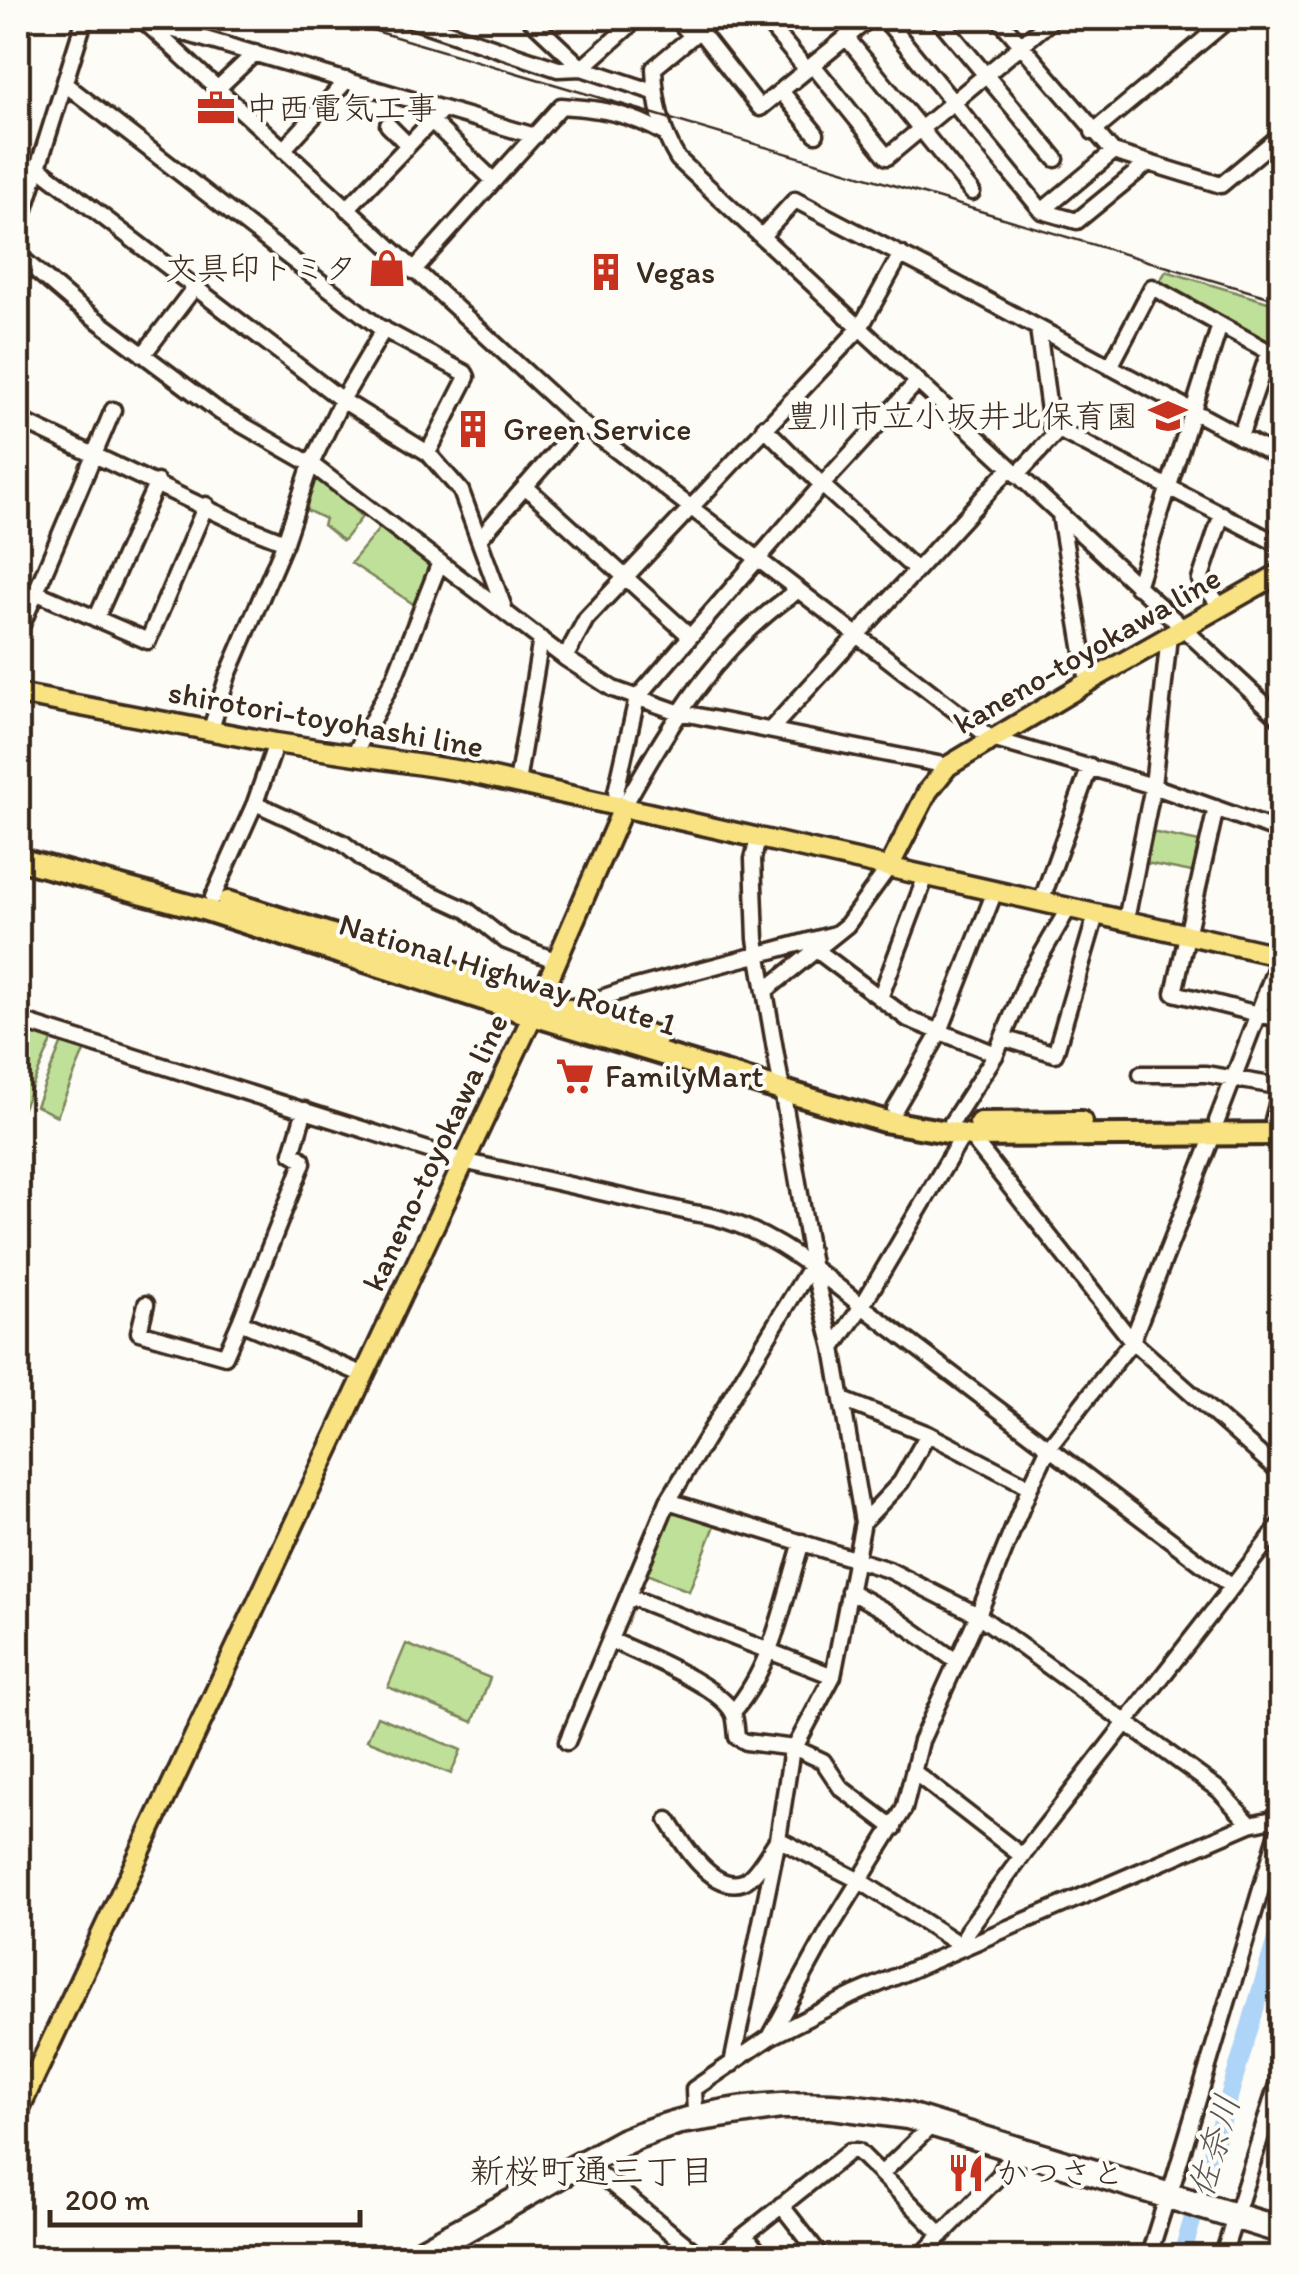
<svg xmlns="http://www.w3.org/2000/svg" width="1299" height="2275" font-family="Itim,'Klee One',sans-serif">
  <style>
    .green { fill: #bfe099; stroke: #7d855c; stroke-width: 2.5 }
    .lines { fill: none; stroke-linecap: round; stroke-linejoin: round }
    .river { stroke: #aed4f7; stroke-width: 18 }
    .minor-casing { stroke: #3b2a1e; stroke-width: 21 }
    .major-casing { stroke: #3b2a1e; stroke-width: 25 }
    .highway-casing { stroke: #3b2a1e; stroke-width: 28 }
    .minor { stroke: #fdfcf7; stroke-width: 14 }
    .major { stroke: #f8e281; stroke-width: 18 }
    .highway { stroke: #f8e281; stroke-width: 20 }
    .rail { stroke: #3b2a1e; stroke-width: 2.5 }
    .labels { text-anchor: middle; stroke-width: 8; stroke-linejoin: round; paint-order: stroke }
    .poi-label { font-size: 32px; fill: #3b2a1e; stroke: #fdfcf7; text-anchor: start }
    .street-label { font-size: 32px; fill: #3b2a1e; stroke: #fdfcf7 }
    .water-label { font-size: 35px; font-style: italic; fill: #585454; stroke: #fdfcf7 }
    .neighbourhood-label { font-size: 35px; fill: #3b2a1e; stroke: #fdfcf7 }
  </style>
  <rect width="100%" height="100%" fill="#fdfcf7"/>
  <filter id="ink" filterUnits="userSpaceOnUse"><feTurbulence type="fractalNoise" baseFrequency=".01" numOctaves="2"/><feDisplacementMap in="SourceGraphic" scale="20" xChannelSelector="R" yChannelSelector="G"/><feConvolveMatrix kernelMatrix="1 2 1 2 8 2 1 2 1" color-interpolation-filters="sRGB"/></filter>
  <g filter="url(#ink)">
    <path class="green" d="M1166 271 1281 306V356L1158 284Z
      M312 472 358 504 355 511 362 517 343 541 323 525 325 519 298 506Z
      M383 524 433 563 418 607 351 563Z
      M1147 831 1204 843 1197 873 1141 862Z
      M18 1029 52 1041 18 1119Z
      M62 1042 85 1049 57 1116 36 1106Z
      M675 1510 716 1523 689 1591 644 1573 669 1513Z
      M406 1644 490 1678 473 1722 388 1687Z
      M377 1716 461 1750 451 1774 367 1740Z"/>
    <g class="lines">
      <path class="river" d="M1181 2258 1282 1919"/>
      <g class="minor-casing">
        <path id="minor" d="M137 18 144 21 581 423 992 739 1153 786 1282 832
          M406 18 558 69 582 68 654 92
          M529 18 582 68
          M676 18 692 36
          M714 18 654 68C655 99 661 132 678 159L1282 720
          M764 18 807 70
          M840 18 852 32
          M884 18 1042 211 1077 221 1148 163
          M938 18 1056 159
          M998 18 1113 152 1221 185 1282 134
          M147 22 535 136
          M699 30 760 108 870 18
          M846 37 972 192
          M813 65 887 157 1054 18
          M582 68 638 18
          M65 84 379 327 465 373 467 377 428 453
          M217 89 255 53
          M781 91 816 134
          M426 116 494 181
          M388 125 408 145
          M1093 132 1230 18
          M283 150 347 80
          M38 167 342 400 428 453 461 491 504 608
          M347 209 443 109
          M1042 211 1113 152
          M18 231 85 18
          M762 236 795 200 938 274 1282 459
          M18 255 73 302 220 412 311 464 565 658 613 689 678 712 948 766
          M413 271 561 106C604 109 628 113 666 134
          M1038 328 1051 426 1282 546
          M143 355 194 288
          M1110 367 1152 287 1282 359
          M18 419 242 525 285 542
          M764 427 822 485 916 570
          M1240 437 1269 352
          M1017 475 1058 431
          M525 486 690 636
          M1060 515 1088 682
          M480 538 581 423
          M1137 587 1220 325
          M35 592 148 641 206 505
          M1221 607 1200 580 1222 514
          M96 619 157 482
          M18 634 113 410
          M565 658 586 619 860 328 901 254
          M772 728 1010 468
          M210 732 228 675 285 542 311 464 342 400 384 329
          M354 755 395 676 440 562
          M517 783 541 639
          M616 792 637 698 822 485 918 381
          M255 803 343 843 373 867 467 910 506 941 557 961
          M623 808C669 725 716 646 796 592
          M1216 808 1174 993 1282 1020
          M213 897 255 803 276 743
          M1041 902 1090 766
          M1126 920 1153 786 1169 636
          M815 949 908 1019 996 1054
          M766 990 847 925 889 867
          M880 998 926 876
          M569 1009 625 990 835 934
          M18 1020 463 1161 693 1213C758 1221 812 1266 862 1306L1231 1586
          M1003 1038 1055 1054 1096 915
          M1141 1074H1206L1282 1087
          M895 1109 939 1034 995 891
          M1273 1120 1282 1085
          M1217 1121 1280 956
          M952 1122 996 1054 1028 978 1068 909
          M970 1136 1132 1341 1282 1474
          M146 1304 139 1332 225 1356 240 1322 364 1375
          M240 1322 303 1163 302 1159 292 1153 305 1110
          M833 1348 862 1306 963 1135
          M843 1400 928 1434 1030 1487
          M668 1501 889 1570 978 1615 1219 1790 1250 1824
          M863 1522 901 1482 928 1434
          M849 1591 887 1612 956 1661
          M628 1596 833 1676
          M610 1640C638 1652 720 1686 733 1713 736 1719 736 1730 737 1737L746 1742 795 1748 823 1761 841 1788 894 1828
          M733 1712C773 1666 784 1599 802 1542
          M567 1742 668 1501 812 1264
          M914 1772 1022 1856
          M668 1820C681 1841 712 1893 743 1882 756 1877 769 1851 778 1839L860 1881 963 1947
          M963 1947 967 1931 1022 1856 1282 1523
          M770 2037 827 1933 904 1809 921 1741 978 1615 1030 1487 1049 1447 1132 1341 1214 1133
          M732 2064 778 1839 791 1755 833 1676 863 1522 833 1348 812 1264 756 939 753 859 758 839
          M695 2113 694 2089 770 2037 853 1995 1250 1824 1282 1817
          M588 2165 702 2258
          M881 2174 929 2128
          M1171 2190 1282 1819
          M781 2205 817 2251
          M1237 2211 1282 2069
          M745 2235 763 2258
          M400 2258 621 2137C712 2099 812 2091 909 2111L1282 2225
          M425 2258 588 2165 640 2140 680 2126 781 2111H831L907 2121 1282 2236
          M716 2258 850 2151H858L942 2235
          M919 2258 1000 2175 1013 2147
          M1148 2258 1166 2201
          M1222 2258 1234 2221"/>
      </g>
      <g class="major-casing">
        <path id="major" d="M18 694 276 743 462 771 1282 956
          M889 867 928 791 948 766 1088 682 1282 572
          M18 2112 533 1015 623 808"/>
      </g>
      <g class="highway-casing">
        <path id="highway" d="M18 859 203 909 533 1015 884 1121 970 1136 1282 1134
          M228 902 657 1038
          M980 1123 1081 1122"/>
      </g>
      <use href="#minor" class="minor"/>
      <use href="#major" class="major"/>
      <use href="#highway" class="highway"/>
      <path class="rail" d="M332 18 1282 301"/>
    </g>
  </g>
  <defs>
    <g id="office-bare" transform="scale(3)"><path d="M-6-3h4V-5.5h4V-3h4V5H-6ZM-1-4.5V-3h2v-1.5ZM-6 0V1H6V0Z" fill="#c8321e" stroke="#fdfcf7" stroke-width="2.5" paint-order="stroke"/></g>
    <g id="shop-bare" transform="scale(3)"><path d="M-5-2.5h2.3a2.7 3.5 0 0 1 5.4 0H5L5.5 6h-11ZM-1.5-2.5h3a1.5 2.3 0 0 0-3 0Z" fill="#c8321e" stroke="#fdfcf7" stroke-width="2.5" paint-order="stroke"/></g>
    <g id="building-bare" transform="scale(3)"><path d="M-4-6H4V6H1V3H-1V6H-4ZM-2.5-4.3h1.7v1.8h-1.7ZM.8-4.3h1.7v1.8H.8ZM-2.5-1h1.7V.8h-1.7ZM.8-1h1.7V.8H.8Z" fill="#c8321e" stroke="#fdfcf7" stroke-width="2.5" paint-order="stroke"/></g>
    <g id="school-bare" transform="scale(3)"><path d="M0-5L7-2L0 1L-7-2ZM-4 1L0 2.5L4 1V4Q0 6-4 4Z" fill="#c8321e" stroke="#fdfcf7" stroke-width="2.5" paint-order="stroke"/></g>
    <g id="supermarket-bare" transform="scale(3)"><path d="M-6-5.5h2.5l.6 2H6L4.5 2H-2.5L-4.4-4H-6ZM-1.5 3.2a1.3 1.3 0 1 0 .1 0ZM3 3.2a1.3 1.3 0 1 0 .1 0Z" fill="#c8321e" stroke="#fdfcf7" stroke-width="2.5" paint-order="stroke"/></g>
    <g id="restaurant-bare" transform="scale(3)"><path d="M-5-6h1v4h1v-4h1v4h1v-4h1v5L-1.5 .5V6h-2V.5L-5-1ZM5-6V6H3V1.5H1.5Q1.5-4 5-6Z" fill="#c8321e" stroke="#fdfcf7" stroke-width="2.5" paint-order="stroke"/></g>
  </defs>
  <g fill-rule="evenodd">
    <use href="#office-bare" x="216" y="108"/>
    <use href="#shop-bare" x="387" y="268"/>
    <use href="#building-bare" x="606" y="272"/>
    <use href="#school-bare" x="1168" y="416"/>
    <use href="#building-bare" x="473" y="429"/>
    <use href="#supermarket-bare" x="575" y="1076"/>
    <use href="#restaurant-bare" x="966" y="2173"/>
  </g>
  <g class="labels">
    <g class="poi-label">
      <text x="246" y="119">中西電気工事</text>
      <text x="357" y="279" text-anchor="end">文具印トミタ</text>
      <text x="636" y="283">Vegas</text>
      <text x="1138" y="427" text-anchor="end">豊川市立小坂井北保育園</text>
      <text x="503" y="440">Green Service</text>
      <text x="605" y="1087">FamilyMart</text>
      <text x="996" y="2184">かつさと</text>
    </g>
    <g class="street-label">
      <text transform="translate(1087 650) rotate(-30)" y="11">kaneno-toyokawa line</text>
      <text transform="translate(326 719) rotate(10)" y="11">shirotori-toyohashi line</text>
      <text transform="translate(508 974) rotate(17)" y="11">National Highway Route 1</text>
      <text transform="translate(435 1152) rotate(-65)" y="11">kaneno-toyokawa line</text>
    </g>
    <g class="water-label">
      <text transform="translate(1214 2146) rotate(-74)" y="12">佐奈川</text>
    </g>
    <g class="neighbourhood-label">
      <text x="592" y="2183">新桜町通三丁目</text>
    </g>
  </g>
  <rect width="1299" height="2275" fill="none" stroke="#fdfcf7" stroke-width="60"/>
  <rect x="30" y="30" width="1239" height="2215" fill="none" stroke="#3b2a1e" stroke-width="4" filter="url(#ink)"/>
  <path d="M50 2210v15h310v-15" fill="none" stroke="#3b2a1e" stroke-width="5"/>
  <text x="65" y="2210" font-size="30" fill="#3b2a1e" stroke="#fdfcf7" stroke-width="8" paint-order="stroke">200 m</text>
</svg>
